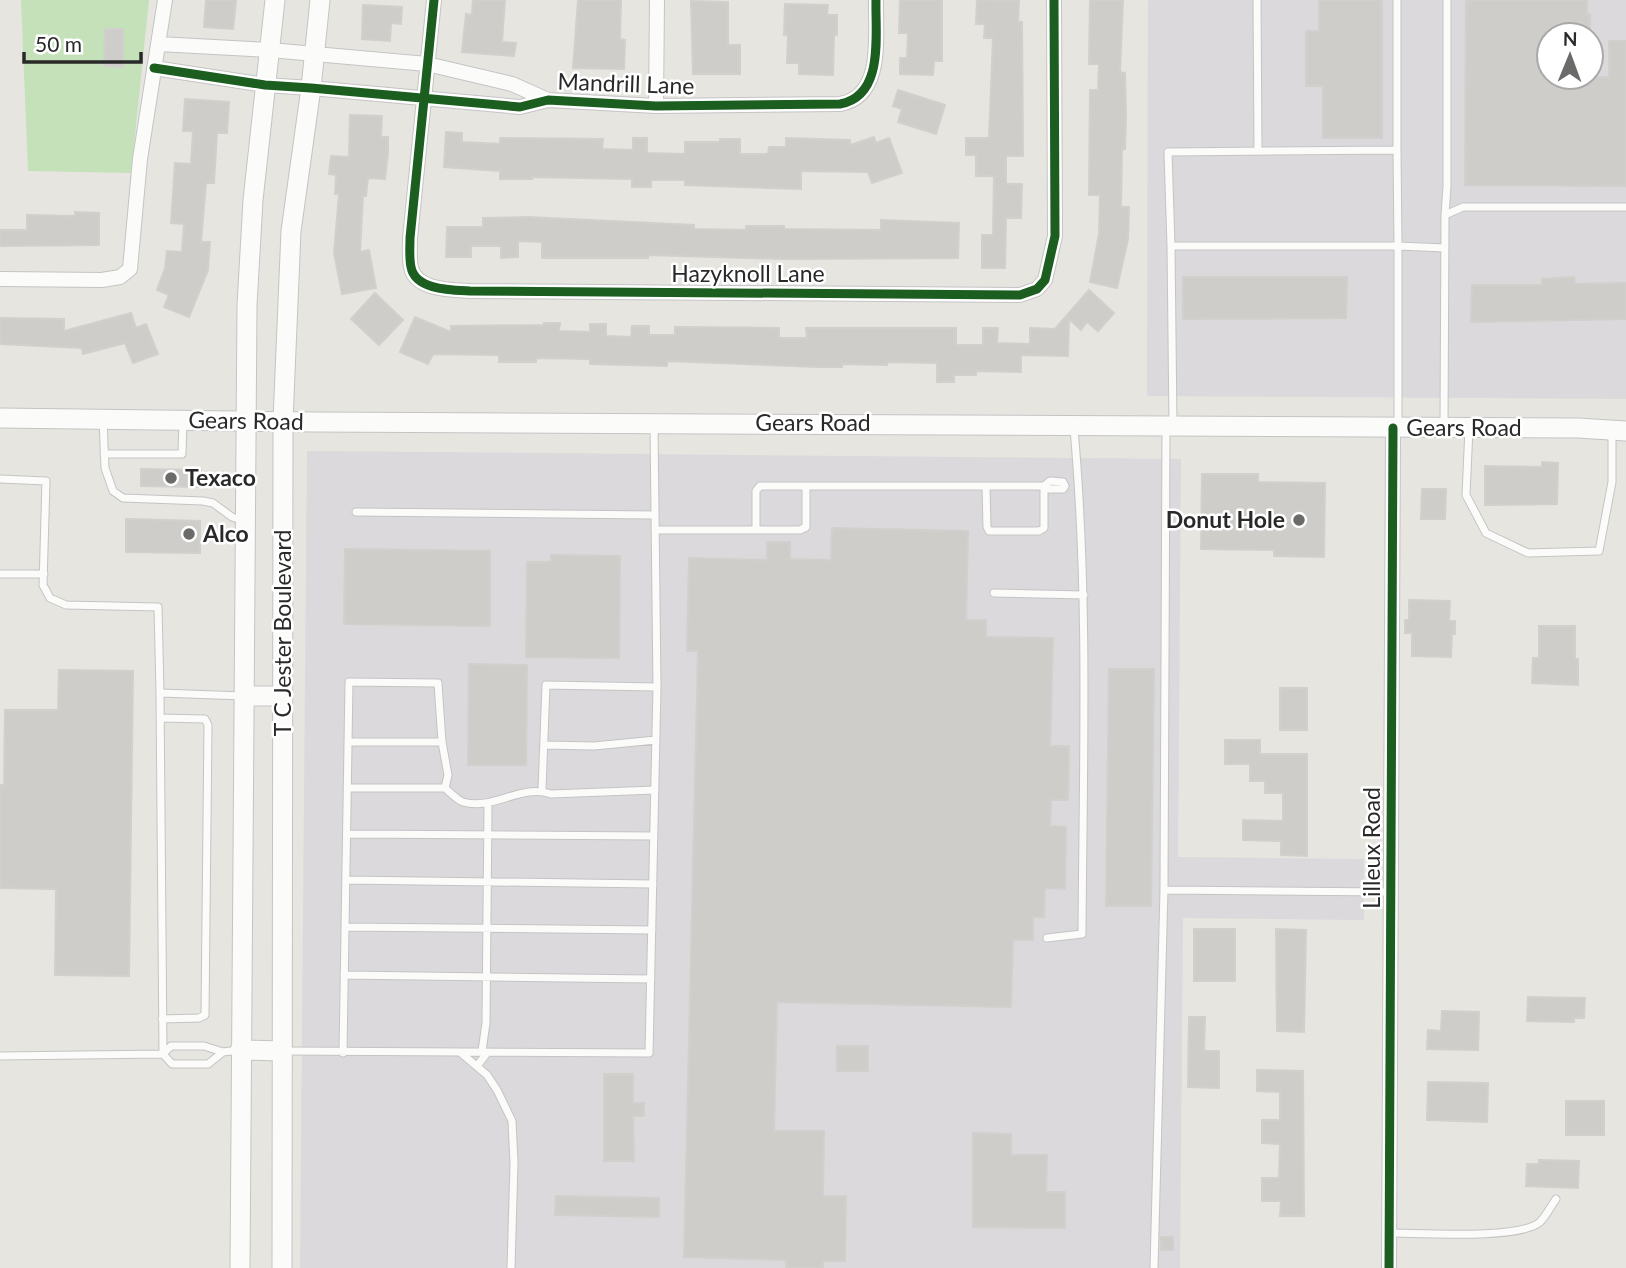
<svg xmlns="http://www.w3.org/2000/svg" width="1626" height="1268" font-family="Lato,sans-serif">
  <style>
    .industrial { fill: #dbd9db; fill-rule: evenodd }
    .green { fill: #c4e1ba }
    .building { fill: #cecdc9; stroke: #d1d0cc; stroke-width: 2 }
    .lines { fill: none; stroke-linecap: round; stroke-linejoin: round }
    .service-casing { stroke: #c4c4c5; stroke-width: 9 }
    .minor-casing { stroke: #c4c4c5; stroke-width: 16 }
    .secondary-casing { stroke: #c4c4c5; stroke-width: 21 }
    .service { stroke: #fbfbfa; stroke-width: 7 }
    .minor { stroke: #fbfbfa; stroke-width: 14 }
    .secondary { stroke: #fbfbfa; stroke-width: 19 }
    .cycleway-casing { stroke: #fff; stroke-width: 13 }
    .cycleway { stroke: #1b5e20; stroke-width: 9 }
    .poi-dot { fill: #6b6b69; stroke: #fff; stroke-width: 2.5 }
    .labels { text-anchor: middle; stroke-width: 5; stroke-linejoin: round; paint-order: stroke }
    .street-label { font-size: 23px; fill: #292929; stroke: #fff }
    .poi-label { font-size: 23px; font-weight: bold; fill: #292929; stroke: #fff; text-anchor: start }
  </style>
  <rect width="100%" height="100%" fill="#e6e5e0"/>
  <path class="industrial" d="M1148 0H1626V399L1147 396ZM1549 35H1591V77H1549Z
    M307 451 1181 459 1178 857 1364 859V920L1183 918 1180 1268H300Z"/>
  <path class="green" d="M21 0H149L131 173 28 171Z"/>
  <path class="building" d="M206 0H236L233 29 204 27Z
    M473 0H505L502 42 516 43 514 56 462 52 466 14 472 15Z
    M578 0H621L620 39 625 40 624 69 573 68Z
    M900 0H942V61H934L933 75 900 74V58H907L908 33H899Z
    M977 0 1019 1 1018 22H1022L1023 156H1006V184H1022L1021 218H1006L1005 268H982V235H993L994 176H976V155H966V138H989L993 38H984L985 24H976Z
    M1090 0H1123L1120 72 1125 73 1126 115 1125 149H1122L1121 207H1129L1128 239 1117 288 1090 282 1099 234 1100 195H1089L1090 90H1098L1099 64H1089Z
    M1319 0H1382V138H1323V86H1306V31H1319Z
    M1466 0H1587V14H1590V35H1549V77H1609V41H1626V186L1465 185Z
    M691 1 728 2V45H740V74H693Z
    M785 4 828 5 827 15H837V35H834L833 75 799 74V63H787L788 35H784Z
    M363 5 402 7 401 24 391 23 390 41 362 39Z
    M105 29H123V67L104 66Z
    M898 90 945 105 936 134 898 122 902 109 893 106Z
    M185 99 229 102 227 133H217L214 183H206L201 242H210L208 270 189 317 164 307 169 295 157 290 165 268 167 251 182 252 184 224 171 223 175 163 191 164 193 131H183Z
    M350 115 382 116 381 137H388V153L385 179 368 178 366 196H363L360 252 369 250 376 288 342 294 334 253 339 194H335L336 175 329 174 331 156 349 157Z
    M446 132 462 133V142L500 144V138L603 139 602 149 633 150V138H647V153L685 154V142H720V139H740V154H768L769 147H786V138L850 140V145L874 137 876 143 889 138 902 173 872 183 868 172 801 171V189L685 185V180H651V187H632V179L532 177V179H500V171L444 167Z
    M75 212 99 213V245L0 246V230H27V215L75 216Z
    M527 217 694 225V229L746 230V226H784V229L881 230V220L959 223 958 258 784 259 648 255V258H542V242L518 241V257L501 258V246H471V257H446L447 227H483V218Z
    M1183 277H1347L1346 318 1183 319Z
    M1574 277 1575 284 1626 283V319L1471 322 1472 285H1542V279Z
    M1089 290 1114 313 1098 331 1087 322 1081 330 1069 319 1068 356 1021 355V372L976 371V375H954V382H937V363L887 362V365L842 364V367H818L667 361V366L590 364V359L536 358V362H499V355L433 354 428 364 400 352 415 317 451 332V326L544 325V323H560L559 331 590 332V324H606V336L631 337 632 326H649V335H675V327L779 328V338H807L806 328H956V345H983V328H998L997 343 1030 344V328L1055 329Z
    M375 293 403 320 379 345 351 319Z
    M131 313 136 328 146 324 158 354 133 363 125 343 83 354 82 348 0 344V318L64 319V331Z
    M1542 462 1558 463 1557 504 1485 505V466L1542 467Z
    M141 469 201 470V487L141 486Z
    M1202 474H1258V482L1325 483 1324 557 1274 556V550L1201 549Z
    M1422 489H1446L1445 519H1421Z
    M126 519 200 521V553L126 552Z
    M832 528 968 531 966 620H986V637L1053 638 1050 746H1069L1068 800H1051L1050 826 1066 827 1065 889 1045 888 1044 917H1033V940H1013L1011 1007 777 1002 774 1131H824L823 1196H846L845 1261H823V1268H786V1260L684 1257 698 651H687L689 558 767 560V542H790V559L831 560Z
    M345 549 490 551V626L344 624Z
    M551 555 620 556 619 658 526 657 527 562H551Z
    M1409 600 1450 601 1449 621H1455V634H1452L1451 657 1412 656V633H1405V620H1409Z
    M1539 626H1575V659H1578V685L1532 683 1533 658H1539Z
    M469 664 527 665 526 765H468Z
    M1109 669H1154L1151 906H1106Z
    M59 670 133 671 129 976 55 975 56 889 0 888V785H4L5 710H58Z
    M1280 688H1307V730H1280Z
    M1225 740H1260V754H1307V856L1281 855V841L1243 840V820L1283 821V793H1265V781H1250V764H1225Z
    M1194 929H1235V981H1194Z
    M1276 929 1306 930 1304 1032 1277 1031Z
    M1528 997 1585 998 1584 1018H1574V1022L1527 1021Z
    M1442 1011 1479 1012 1478 1050 1427 1049 1428 1030 1441 1031Z
    M1189 1017H1205L1204 1051H1219V1088L1188 1087Z
    M837 1046H868V1071H837Z
    M1257 1070 1303 1071 1304 1216H1280L1281 1201H1262V1178H1279L1280 1144 1262 1143V1120H1280V1092L1257 1091Z
    M604 1074H633V1103H644V1116H633L634 1161H604Z
    M1428 1082 1488 1083 1487 1122 1427 1120Z
    M1566 1101H1604V1135H1566Z
    M973 1133 1011 1134V1155H1047L1046 1192H1065V1228L973 1227Z
    M1539 1160 1579 1161 1578 1188 1526 1186 1527 1164H1539Z
    M556 1196 659 1198V1217L555 1215Z
    M1161 1237H1173V1250H1161Z"/>
  <g class="lines">
    <g class="service-casing">
      <path id="service" d="M1257 0 1258 151
        M1397 150V0
        M1445 215 1447 186V0
        M1171 246 1168 152 1397 150 1398 246 1445 248
        M103 420 105 468 113 491 123 498 203 501 213 503 232 517 245 521
        M1173 425 1171 246H1398V427
        M1444 427 1445 215 1463 207H1626
        M1469 428 1466 495 1486 533 1528 553 1599 551 1612 482V431
        M104 454H182L183 421
        M0 479 46 481 43 585 50 598 66 605 158 607 160 693
        M986 486 987 527 989 531H1039L1044 528V486
        M356 512 655 515
        M655 530H756V491L760 486H1044L1049 489H1063L1065 486 1063 482 1050 481 1044 486
        M756 530H800L806 527V486
        M0 574H44
        M994 593 1084 595
        M160 718 205 719 208 725 205 1015 199 1018 162 1019
        M348 742H442
        M545 745 594 746 656 740
        M348 788H445C451 793 457 800 463 802 493 811 522 783 551 794L655 790
        M542 790 546 685 657 687
        M347 834 654 836
        M346 880 653 884
        M1164 890 1166 428
        M345 927 652 930
        M1047 938 1082 934C1083 766 1089 597 1074 429
        M344 975 651 979
        M284 1051 649 1053 657 687 654 426
        M223 1052 208 1064H172L163 1054 171 1046H204L223 1052 239 1050
        M343 1053 349 682 438 683 442 742 448 775 445 788
        M461 1053 487 1075 497 1090 512 1121 514 1163 511 1268
        M0 1056 163 1054 160 693 244 696
        M477 1066 487 1053 482 1051 486 1023 488 805
        M1389 1233C1420 1233 1520 1240 1540 1222 1546 1216 1551 1206 1556 1199
        M1154 1268 1164 890 1390 892"/>
    </g>
    <g class="minor-casing">
      <path id="minor" d="M434 0 410 238C410 247 409 258 411 267 415 290 451 290 470 291L1020 295 1037 289 1045 280 1055 236 1054 0
        M158 44 270 50 427 64 512 84 548 100
        M154 68 265 85 311 88 520 107 548 100 656 106 840 104C885 96 875 34 876 0
        M656 106 657 0
        M0 279 102 280 120 277 130 269 140 159 165 0
        M1389 1268 1393 428"/>
    </g>
    <g class="secondary-casing">
      <path id="secondary" d="M0 418 314 422 1578 428 1626 431
        M244 696H283
        M240 1050 283 1051
        M240 1268 247 305 253 200 275 0
        M282 1268 283 421 291 231 311 88 320 0"/>
    </g>
    <use href="#service" class="service"/>
    <use href="#minor" class="minor"/>
    <use href="#secondary" class="secondary"/>
    <g class="cycleway-casing">
      <path id="cycleway" d="M434 0 410 238C410 247 409 258 411 267 415 290 451 290 470 291L1020 295 1037 289 1045 280 1055 236 1054 0
        M154 68 265 85 311 88 520 107 548 100 656 106 840 104C885 96 875 34 876 0
        M1389 1268 1393 428"/>
    </g>
    <use href="#cycleway" class="cycleway"/>
  </g>
  <g class="poi-dot">
    <circle cx="171" cy="478" r="7"/>
    <circle cx="1299" cy="520" r="7"/>
    <circle cx="189" cy="534" r="7"/>
  </g>
  <g class="labels">
    <g class="street-label">
      <text transform="translate(626 84) rotate(2)" y="8">Mandrill Lane</text>
      <text x="748" y="282">Hazyknoll Lane</text>
      <text transform="translate(246 421) rotate(1)" y="8">Gears Road</text>
      <text x="813" y="431">Gears Road</text>
      <text x="1464" y="436">Gears Road</text>
      <text transform="translate(283 633) rotate(-90)" y="8">T C Jester Boulevard</text>
      <text transform="translate(1372 848) rotate(-90)" y="8">Lilleux Road</text>
    </g>
    <g class="poi-label">
      <text x="185" y="486">Texaco</text>
      <text x="1285" y="528" text-anchor="end">Donut Hole</text>
      <text x="203" y="542">Alco</text>
    </g>
  </g>
  <g transform="translate(1570 56) rotate(1)"><circle r="33" fill="#ffffff" stroke="#a9a9a9" stroke-width="2"/>
  <path d="M0-5L12 26L0 18L-12 26Z" fill="#6b6b69"/>
  <text y="-10" font-size="19" font-weight="bold" text-anchor="middle" fill="#292929">N</text>
  </g>
  <path d="M24 52v10h117v-10" fill="none" stroke="#292929" stroke-width="3.5"/>
  <text x="35" y="52" font-size="21" fill="#292929" stroke="#ffffff" stroke-width="5" paint-order="stroke">50 m</text>
</svg>
